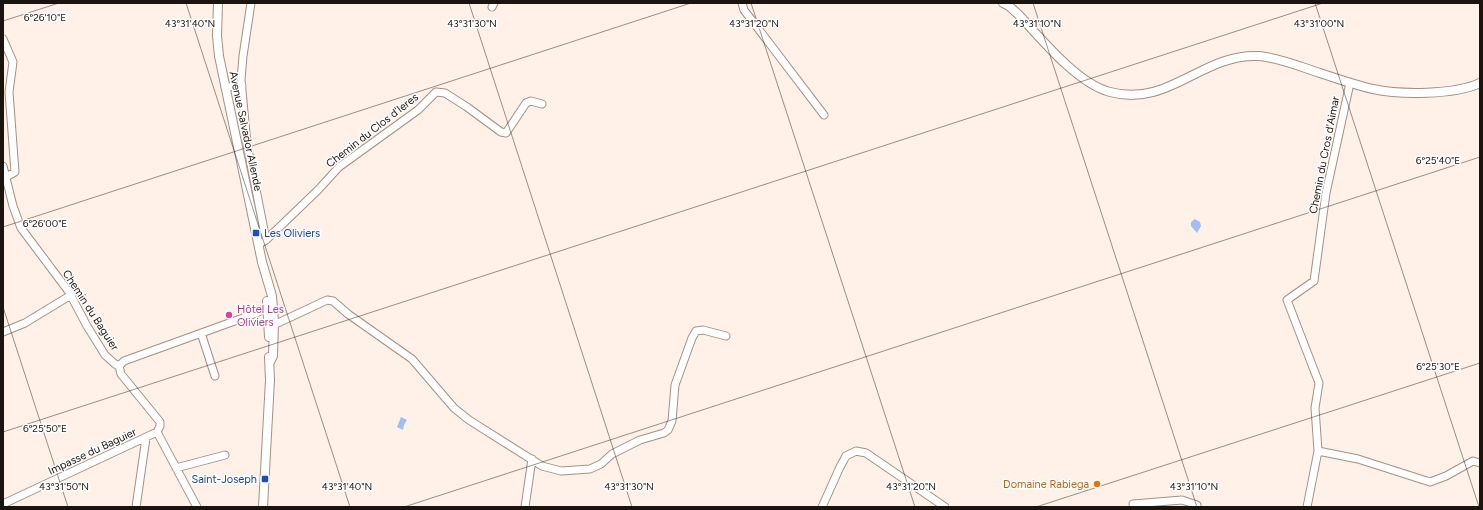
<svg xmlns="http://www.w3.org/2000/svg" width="1483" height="510" font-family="Figtree,sans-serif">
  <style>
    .water { fill: #a0bef2 }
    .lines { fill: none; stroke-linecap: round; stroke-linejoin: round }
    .minor-casing { stroke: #a59082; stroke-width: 9 }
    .major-casing { stroke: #a59082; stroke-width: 10 }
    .minor { stroke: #fff; stroke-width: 7 }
    .major { stroke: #fff; stroke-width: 8 }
    .ticks { fill: none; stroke: #1b130e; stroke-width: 1; stroke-opacity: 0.45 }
    .transit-dot { fill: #1a4fb4; stroke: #fff; stroke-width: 1.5 }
    .hotel-dot { fill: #d1479c; stroke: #fff; stroke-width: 1.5 }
    .food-dot { fill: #e8710a; stroke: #fff; stroke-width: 1.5 }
    .labels { text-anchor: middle; stroke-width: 3; stroke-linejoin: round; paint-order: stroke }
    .street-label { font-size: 11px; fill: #1b130e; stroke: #fff }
    .transit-label { font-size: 11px; fill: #164399; stroke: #fff; text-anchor: start }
    .hotel-label { font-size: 11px; fill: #b23c85; stroke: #fff; text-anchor: start }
    .food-label { font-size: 11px; fill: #c56008; stroke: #fff; text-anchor: end }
    .ticks-label { font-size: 10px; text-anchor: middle; fill: #1b130e; stroke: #fff; stroke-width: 3; stroke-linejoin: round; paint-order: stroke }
  </style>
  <rect width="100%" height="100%" fill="#fff1e7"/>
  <path class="water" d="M1195 219 1200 222 1201 226 1197 233 1191 226V222Z
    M401 417 407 420 404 425 403 430 397 427Z"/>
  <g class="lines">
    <g class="minor-casing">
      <path id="minor" d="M251 3 243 56 241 80 247 144 266 240
        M742 3 744 10 824 115
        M492 7 494 3
        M3 39 13 62 9 92 15 172 6 177
        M225 87 242 86
        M3 166 13 206 21 228 69 292 87 326 105 355 115 364 119 366
        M259 244 266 240 318 190 339 167 418 110 436 92 445 93 467 107 501 132 506 133 526 103 531 101 542 104
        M270 318 274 322 278 323 327 300 333 301 348 314 412 359 454 408 469 420 542 466 561 471 590 469 601 464 612 454 640 440 664 433 668 430 672 421 675 385 692 338 696 331 703 330 726 336
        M3 332 25 323 71 295
        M201 333 215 376
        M157 432 197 507
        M1318 451 1358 459 1430 482 1446 476 1473 461 1480 463
        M176 468 225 455
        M3 504 157 432 160 426V422L121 374 119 366 124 361 254 314 268 307 270 309
        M1133 504 1182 500 1197 505V507
        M136 507 146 438
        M525 507 532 459
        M822 507 840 467 846 456 856 451 866 453 945 507
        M1307 507 1318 451 1315 408 1319 383 1287 300 1314 281 1326 193 1350 83"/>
    </g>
    <g class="major-casing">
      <path id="major" d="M218 3 217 36 219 56 262 262 272 296 274 322 273 356 270 362
        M1003 3 1009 6 1019 15C1041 39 1078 84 1110 92 1169 108 1202 53 1259 56 1280 58 1301 67 1320 73 1338 79 1355 85 1373 89 1400 95 1454 95 1480 83
        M267 301 269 337
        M263 507 270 380 269 357"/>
    </g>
    <use href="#minor" class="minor"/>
    <use href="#major" class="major"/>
  </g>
  <path class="ticks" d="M186 3 350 507M469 3 632 507M751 3 915 507M1033 3 1197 507M1315 3 1479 507M3 21 59 3M3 227 691 3M3 307 68 507M3 432 1323 3M404 507 1480 157M1036 507 1480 363"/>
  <g class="transit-dot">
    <rect x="252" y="229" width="8" height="8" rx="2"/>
    <rect x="261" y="475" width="8" height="8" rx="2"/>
  </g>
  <circle class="hotel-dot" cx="229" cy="315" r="4"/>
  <circle class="food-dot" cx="1097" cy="484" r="4"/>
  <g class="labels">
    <g class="street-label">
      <text transform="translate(372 130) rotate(-38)" y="4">Chemin du Clos d'Ieres</text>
      <text transform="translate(246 131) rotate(78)" y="4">Avenue Salvador Allende</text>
      <text transform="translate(1324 155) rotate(-79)" y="4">Chemin du Cros d'Aimar</text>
      <text transform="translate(91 310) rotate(57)" y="4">Chemin du Baguier</text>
      <text transform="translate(92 451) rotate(-25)" y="4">Impasse du Baguier</text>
    </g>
    <g class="transit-label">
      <text x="264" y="237">Les Oliviers</text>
      <text x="257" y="483" text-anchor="end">Saint-Joseph</text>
    </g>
    <g class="hotel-label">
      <text x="237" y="313">Hôtel Les<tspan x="237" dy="13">Oliviers</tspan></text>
    </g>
    <g class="food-label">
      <text x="1089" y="488">Domaine Rabiega</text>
    </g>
  </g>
  <g class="ticks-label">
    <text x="45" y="21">6°26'10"E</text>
    <text x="1319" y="27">43°31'00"N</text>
    <text x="190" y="27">43°31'40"N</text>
    <text x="472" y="27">43°31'30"N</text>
    <text x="754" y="27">43°31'20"N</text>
    <text x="1037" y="27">43°31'10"N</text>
    <text x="1438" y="164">6°25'40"E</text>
    <text x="45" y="227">6°26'00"E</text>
    <text x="1438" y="370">6°25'30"E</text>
    <text x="45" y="432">6°25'50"E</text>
    <text x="64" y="490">43°31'50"N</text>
    <text x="347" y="490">43°31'40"N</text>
    <text x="629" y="490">43°31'30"N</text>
    <text x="911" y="490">43°31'20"N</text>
    <text x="1194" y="490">43°31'10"N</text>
  </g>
  <rect width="1483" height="510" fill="none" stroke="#1b130e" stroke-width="8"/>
</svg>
